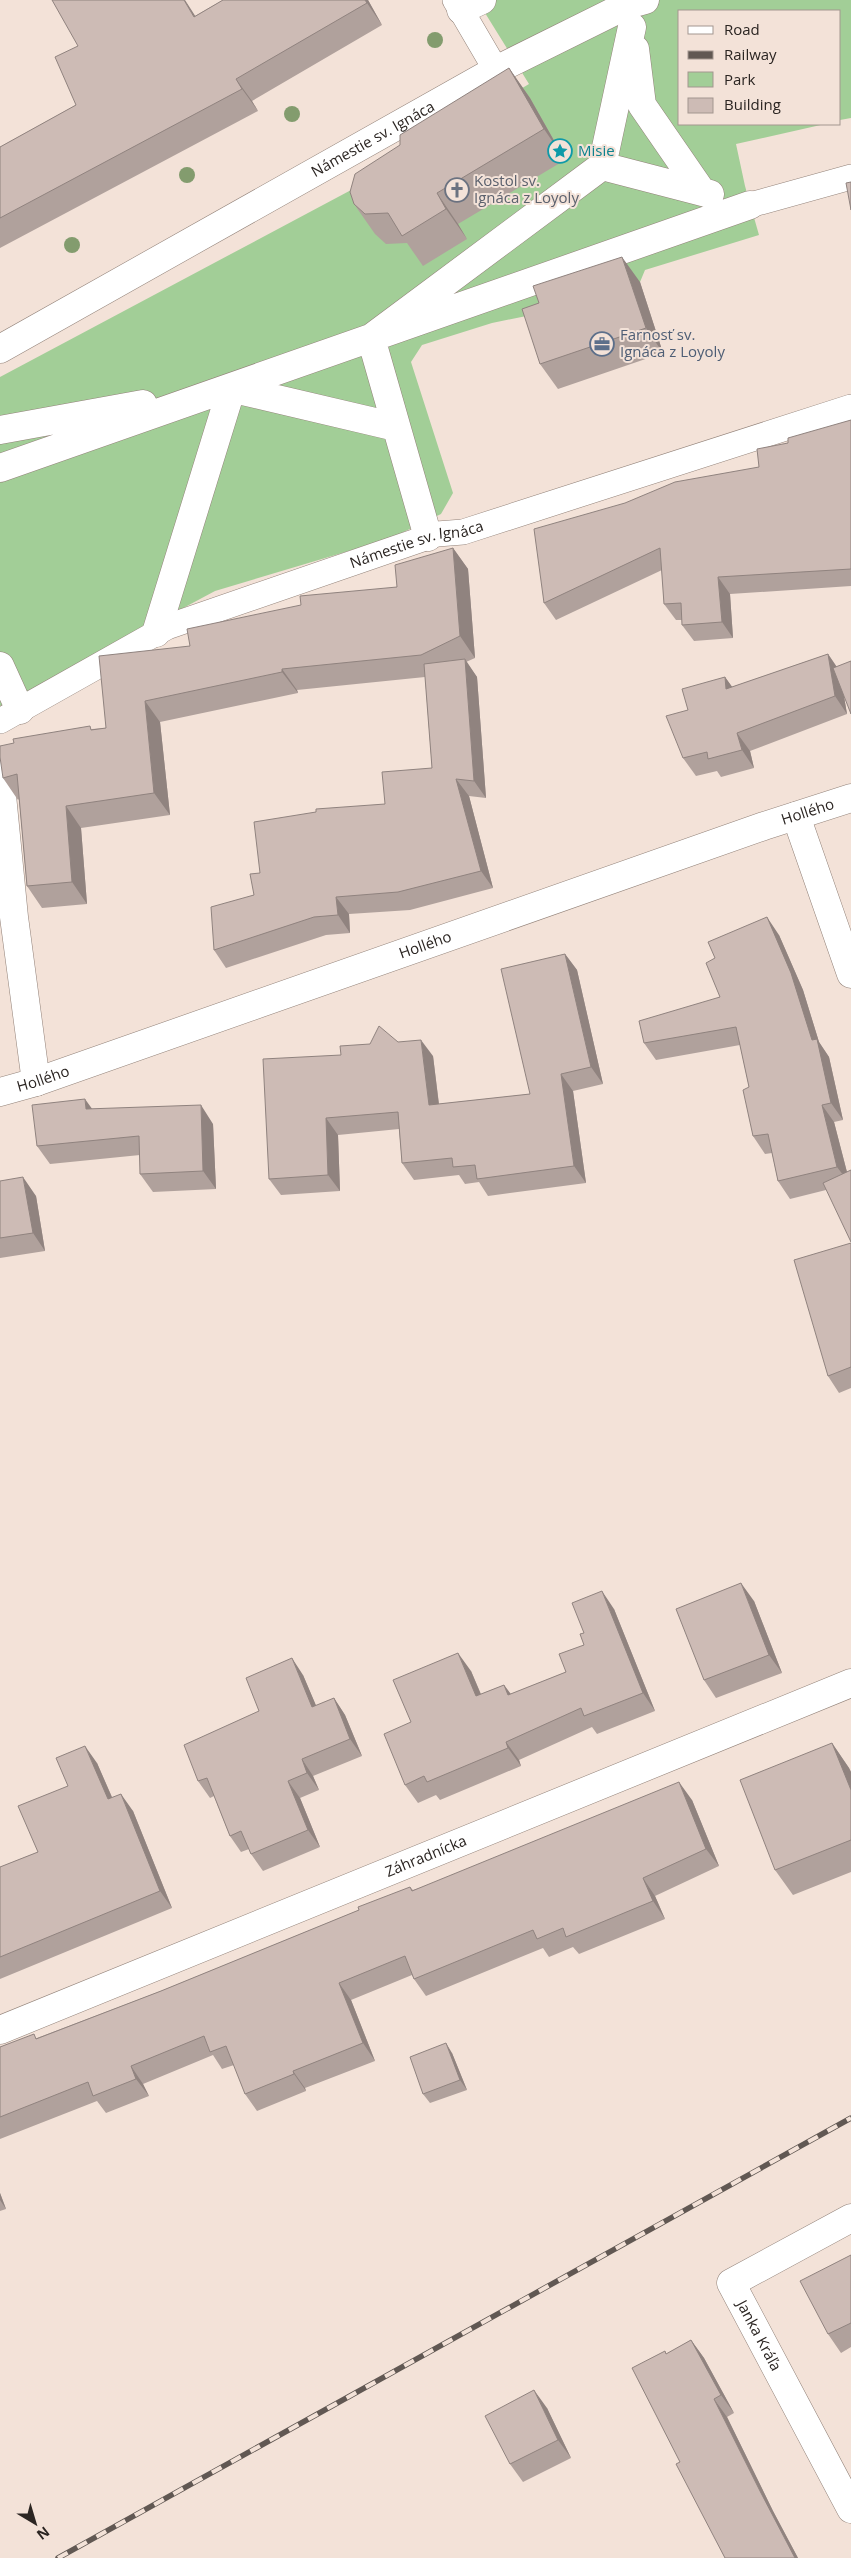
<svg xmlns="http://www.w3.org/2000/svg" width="851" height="2558" font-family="'Open Sans',sans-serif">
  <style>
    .green { fill: #a2ce97 }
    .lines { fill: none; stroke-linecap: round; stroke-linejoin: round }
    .service-casing { stroke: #928279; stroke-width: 26 }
    .pedestrian-casing { stroke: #928279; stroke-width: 29 }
    .minor-casing { stroke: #928279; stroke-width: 29 }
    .tertiary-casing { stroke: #928279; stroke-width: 29 }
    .service { stroke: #fff; stroke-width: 25 }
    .pedestrian { stroke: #fff; stroke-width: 28 }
    .minor { stroke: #fff; stroke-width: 28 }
    .tertiary { stroke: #fff; stroke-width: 28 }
    .rail-casing { stroke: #615853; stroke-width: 5.5 }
    .rail { stroke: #f3e2d8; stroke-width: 4; stroke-dasharray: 11; stroke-linecap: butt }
    .tree { fill: #839c6e }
    .wall { fill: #b0a19c }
    .shaded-wall { fill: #90837f }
    .building { fill: #cdbbb5; stroke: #90837f }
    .labels { text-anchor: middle; stroke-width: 4; stroke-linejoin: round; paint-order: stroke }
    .street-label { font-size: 15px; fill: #2b2522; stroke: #f3e2d8 }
    .culture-label { font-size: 15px; fill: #0d838f; stroke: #f3e2d8; text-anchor: start }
    .worship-label { font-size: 15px; fill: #5b616d; stroke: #f3e2d8; text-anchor: start }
    .service-label { font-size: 15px; fill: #4e5e75; stroke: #f3e2d8; text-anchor: start }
  </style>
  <rect width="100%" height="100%" fill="#f3e2d8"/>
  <path class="green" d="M477 0H851V118L840 120V11H680V124H825L736 144 745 186 759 235 645 270 640 282 551 311 492 323 422 345 411 362 453 493 441 514 389 539 215 591 0 706V377L353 189 529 84Z"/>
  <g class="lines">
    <g class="service-casing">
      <g id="service">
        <path d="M455 0 496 70"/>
        <path d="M750 205 851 177"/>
        <path id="s1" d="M0 721 167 627 437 534 463 532 851 407"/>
      </g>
    </g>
    <g class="pedestrian-casing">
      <path id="pedestrian" d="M461 10 482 0
        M635 49 642 105 702 192
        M602 166 710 194
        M230 388 396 427
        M0 430 143 404
        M0 468 750 205
        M428 537 371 338 602 166 632 27
        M156 633 232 387
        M0 666 20 710"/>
    </g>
    <g class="minor-casing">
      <g id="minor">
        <path d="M0 775 14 917 36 1082"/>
        <path d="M796 816 851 974"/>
        <path id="s2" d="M0 1092 36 1082 764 826 851 798"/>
        <path id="s3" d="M0 2030 851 1683"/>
        <path id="s4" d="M851 2218 731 2283 851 2509"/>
      </g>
    </g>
    <g class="tertiary-casing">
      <g id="tertiary">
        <path id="s5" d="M0 349 496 70 627 5 645 0"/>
      </g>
    </g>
    <use href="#service" class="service"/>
    <use href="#pedestrian" class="pedestrian"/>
    <use href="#minor" class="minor"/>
    <use href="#tertiary" class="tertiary"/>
    <g class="rail-casing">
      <path id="rail" d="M58 2558 851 2118"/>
    </g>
    <use href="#rail" class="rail"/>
  </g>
  <g class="tree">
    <circle cx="435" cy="40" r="8"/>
    <circle cx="292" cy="114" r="8"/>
    <circle cx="187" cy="175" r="8"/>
    <circle cx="72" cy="245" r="8"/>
  </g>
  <path class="wall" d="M223 0H368L382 25 252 101 258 111 0 248V147L76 105 195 16Z
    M509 68 530 98 565 160 458 224 467 239 423 266 407 243 386 244 375 234 354 204 400 145Z
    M640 282 663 353 558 389 540 364Z
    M851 420V586L730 594 733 638 694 641 682 625V620H676L664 604 662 570 556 620 544 603 759 467 788 443Z
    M453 548 468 569 475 658 466 662 477 677 486 798 469 796 493 888 410 910 349 914 350 933 326 935 226 968 214 950 254 895 260 873 385 804 432 768 425 677 297 690 298 693 160 722 170 815 81 828 87 904 42 908 27 886 19 799 18 800 3 778 92 729 106 728 190 646 397 587Z
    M828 654 837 667 844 697 847 714 750 751 754 768 721 777 717 771 696 776 683 758 725 677 732 687Z
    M779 935 803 990 819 1042 829 1057 843 1120 834 1122 847 1172 826 1190 790 1199 778 1181 772 1153 765 1154 753 1136 749 1087 740 1045 656 1060 644 1043 720 997Z
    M565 954 577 970 603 1084 573 1091 586 1183 488 1196 479 1182 465 1184 459 1175 414 1180 402 1163 399 1129 338 1135 340 1191 281 1195 269 1179 341 1055 433 1056 439 1104 530 1094Z
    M92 1109 213 1124 216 1189 153 1192 140 1174V1155L50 1164 37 1146Z
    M0 1181 36 1196 45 1251 0 1258Z
    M851 1243V1388L839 1393 828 1376Z
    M754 1601 782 1673 716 1698 704 1680Z
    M614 1609 655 1711 597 1734 592 1727 519 1760 521 1766 440 1800 436 1795 418 1803 405 1785 411 1722 471 1671 481 1694 504 1685 511 1694 566 1672 584 1645V1633Z
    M303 1675 316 1706 334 1698 345 1715 362 1756 313 1776 319 1790 300 1798 320 1847 263 1871 251 1854 249 1849 241 1852 230 1836 214 1796 210 1798 198 1781 259 1711Z
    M832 1743 849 1768 851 1772V1872L793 1895 775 1870Z
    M97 1763 112 1797 133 1811 172 1908 0 1979V1867L38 1852 68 1786Z
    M692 1800 719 1866 655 1896 665 1919 579 1954 573 1947 549 1957 543 1948 426 1996 414 1979 412 1975 351 2000 375 2061 305 2088 306 2091 257 2111 245 2094 234 2065 222 2069 213 2055 143 2084 149 2096 106 2113 97 2101 0 2139V2047L37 2038 161 1991 359 1910 410 1887 413 1890Z
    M452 2053 467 2090 430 2103 423 2094Z
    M0 2193 6 2209 0 2211Z
    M851 2255V2347L841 2353 828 2334Z
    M691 2340 704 2358 734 2413 727 2417 773 2511 798 2558H725L680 2462 667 2354Z
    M547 2408 571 2458 523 2482 510 2464Z"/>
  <path class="shaded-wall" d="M184 0H185L210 39 194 17Z
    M365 0H368L382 25Z
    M509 68 530 98 565 160 544 129Z
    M236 79 252 101 258 111 242 89Z
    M437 193 458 224 467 239 446 209Z
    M622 257 640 282 663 353 646 328Z
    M453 548 468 569 475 658 460 636Z
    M718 577 730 594 733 638 722 622Z
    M828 654 840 672 847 714 835 696Z
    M465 659 477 677 486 798 474 781Z
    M282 669 297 690 298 693 282 672Z
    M725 677 738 695 726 689Z
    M145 701 160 722 170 815 154 793Z
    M737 733 750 751 754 768 742 750Z
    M456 779 469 796 493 888 481 871Z
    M66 806 81 828 87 904 72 882Z
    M336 897 349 914 350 933 338 915Z
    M767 917 779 935 803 990 819 1042 829 1057 843 1120 831 1103 812 1040Z
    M565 954 577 970 603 1084 591 1067Z
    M421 1040 433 1056 441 1122 429 1105Z
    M561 1074 573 1091 586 1183 574 1166Z
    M85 1099 98 1117 86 1109Z
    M201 1105 213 1124 216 1189 203 1171Z
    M822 1105 834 1122 850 1184 837 1167Z
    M326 1118 338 1135 340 1191 328 1175Z
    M23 1177 36 1196 45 1251 33 1233Z
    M741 1583 754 1601 782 1673 769 1655Z
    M602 1591 614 1609 655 1711 643 1693Z
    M458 1653 471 1671 489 1714 476 1696Z
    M292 1658 303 1675 324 1724 312 1707Z
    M504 1685 517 1703 508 1695Z
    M334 1698 345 1715 362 1756 350 1739Z
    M506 1742 519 1760 521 1766 508 1748Z
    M832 1743 849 1768 851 1772V1790Z
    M85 1746 97 1763 120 1816 108 1799Z
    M302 1759 313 1776 319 1790 307 1773Z
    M288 1781 300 1798 320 1847 308 1830Z
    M679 1782 692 1800 719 1866 706 1849Z
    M121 1794 133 1811 172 1908 160 1891Z
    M643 1878 655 1896 665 1919 653 1901Z
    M339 1983 351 2000 375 2061 363 2043Z
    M446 2043 452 2053 467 2090 460 2080Z
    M131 2066 143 2084 149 2096 136 2079Z
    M293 2071 305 2088 306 2091 294 2074Z
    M0 2193 6 2209 0 2200Z
    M691 2340 704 2358 734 2413 721 2395Z
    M534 2390 547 2408 571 2458 558 2440Z
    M714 2399 727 2417 773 2511 798 2558H795L761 2493Z"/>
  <path class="building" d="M52 0H184L194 17 223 0H365L367 3 236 79 242 89 0 218V147L76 105 55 57 78 46Z
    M509 68 544 129 437 193 446 209 402 236 388 213 365 214 354 204 350 192 355 174 400 145V135Z
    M851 182V210L846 183Z
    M622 257 646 328 540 364 522 309 539 303 533 286Z
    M851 420V569L718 577 722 622 682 625 681 603 664 604 660 548 544 603 534 529 625 503 675 482 759 467 757 449 788 443V438Z
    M453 548 460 636 421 655 282 669V672L145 701 154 793 66 806 72 882 27 886 17 774 3 778 0 757V746L14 743 13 739 90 726 91 730 106 728 99 656 190 646 187 629 301 605 300 596 397 587 395 565Z
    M828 654 835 696 737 733 742 750 708 759 707 752 683 758 666 716 688 710 682 689 725 677 726 689Z
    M465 659 474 781 456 779 481 871 398 892 336 897 338 915 314 917 214 950 211 907 254 895 250 874 260 873 254 822 316 812V809L385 804 382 772 432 768 424 664Z
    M851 661V714L833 668Z
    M767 917 791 973 812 1040 817 1039 831 1103 822 1105 837 1167 778 1181 768 1134 753 1136 743 1090 749 1087 736 1027 644 1043 639 1021 720 997 706 963 715 958 708 942Z
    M565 954 591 1067 561 1074 574 1166 477 1179 475 1165 453 1167 452 1158 402 1163 398 1112 326 1118 328 1175 269 1179 263 1059 341 1055 340 1046 370 1044 379 1026 398 1042 421 1040 429 1105 530 1094 501 969Z
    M85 1099 86 1109 201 1105 203 1171 140 1174 139 1136 37 1146 32 1105Z
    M851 1170V1242L823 1183Z
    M23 1177 33 1233 0 1238V1181Z
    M851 1243V1367L828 1376 794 1260Z
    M741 1583 769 1655 704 1680 676 1609Z
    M602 1591 643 1693 584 1716 581 1708 506 1742 508 1748 427 1782 424 1776 405 1785 384 1734 411 1722 393 1680 458 1653 476 1696 504 1685 508 1695 566 1672 559 1654 584 1645 580 1634 584 1633 572 1603Z
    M292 1658 312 1707 334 1698 350 1739 302 1759 307 1773 288 1781 308 1830 251 1854 241 1831 230 1836 207 1778 198 1781 184 1745 259 1711 246 1678Z
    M832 1743 851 1790V1840L775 1870 740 1780Z
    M85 1746 108 1799 121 1794 160 1891 0 1957V1867L38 1852 18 1806 68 1786 56 1758Z
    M679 1782 706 1849 643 1878 653 1901 566 1937 563 1928 537 1939 533 1930 414 1979 405 1956 339 1983 363 2043 293 2071 294 2074 245 2094 226 2046 210 2052 204 2036 131 2066 136 2079 93 2096 88 2082 0 2117V2047L34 2034 36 2039 161 1991 359 1910 358 1907 410 1887 412 1891Z
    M446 2043 460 2080 423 2094 410 2057Z
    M851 2255V2323L828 2334 800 2281Z
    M691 2340 721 2395 714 2399 761 2493 795 2558H725L676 2464 680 2462 632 2368 665 2351 666 2354Z
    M534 2390 558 2440 510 2464 485 2416Z"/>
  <defs>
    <g id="sight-ring" transform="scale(1.25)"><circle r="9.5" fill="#f3e2d8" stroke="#0f9aa8" stroke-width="1.5"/><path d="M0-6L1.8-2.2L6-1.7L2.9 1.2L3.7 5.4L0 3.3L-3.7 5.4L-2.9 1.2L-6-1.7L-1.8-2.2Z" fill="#0f9aa8"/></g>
    <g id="church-ring" transform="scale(1.25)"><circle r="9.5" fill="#f3e2d8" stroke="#6b7280" stroke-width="1.5"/><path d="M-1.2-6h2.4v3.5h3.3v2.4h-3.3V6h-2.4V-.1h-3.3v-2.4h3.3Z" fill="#6b7280"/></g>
    <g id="office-ring" transform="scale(1.25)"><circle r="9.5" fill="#f3e2d8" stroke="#5c6f8a" stroke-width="1.5"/><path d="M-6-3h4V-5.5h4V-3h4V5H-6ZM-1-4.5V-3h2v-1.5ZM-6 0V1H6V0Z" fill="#5c6f8a"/></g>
  </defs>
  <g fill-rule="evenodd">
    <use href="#sight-ring" x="560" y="151"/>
    <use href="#church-ring" x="457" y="190"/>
    <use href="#office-ring" x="602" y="344"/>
  </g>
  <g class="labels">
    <g class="street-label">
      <text dy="5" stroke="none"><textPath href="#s5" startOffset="428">Námestie sv. Ignáca</textPath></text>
      <text dy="5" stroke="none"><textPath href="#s1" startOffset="455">Námestie sv. Ignáca</textPath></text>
      <text dy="5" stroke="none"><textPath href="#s2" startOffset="855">Hollého</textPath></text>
      <text dy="5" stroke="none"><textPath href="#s2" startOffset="450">Hollého</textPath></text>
      <text dy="5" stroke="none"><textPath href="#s2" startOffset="45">Hollého</textPath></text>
      <text dy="5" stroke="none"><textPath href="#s3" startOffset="460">Záhradnícka</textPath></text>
      <text dy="5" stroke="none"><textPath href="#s4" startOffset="196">Janka Kráľa</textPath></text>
    </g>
    <g class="culture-label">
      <text x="578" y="156">Misie</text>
    </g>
    <g class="worship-label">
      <text x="474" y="186">Kostol sv.<tspan x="474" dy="17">Ignáca z Loyoly</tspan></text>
    </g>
    <g class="service-label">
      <text x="620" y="340">Farnosť sv.<tspan x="620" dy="17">Ignáca z Loyoly</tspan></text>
    </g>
  </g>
  <rect x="678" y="10" width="162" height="115" fill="#f3e2d8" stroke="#a3968f"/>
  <rect x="688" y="26" width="25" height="8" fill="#ffffff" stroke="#a3968f"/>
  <text x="724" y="35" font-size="15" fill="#2b2522">Road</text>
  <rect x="688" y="51" width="25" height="8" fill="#615853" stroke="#a3968f"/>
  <text x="724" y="60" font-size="15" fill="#2b2522">Railway</text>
  <rect x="688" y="72" width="25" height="15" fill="#a2ce97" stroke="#a3968f"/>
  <text x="724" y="85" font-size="15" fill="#2b2522">Park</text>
  <rect x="688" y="98" width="25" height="15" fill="#cdbbb5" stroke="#a3968f"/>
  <text x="724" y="110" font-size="15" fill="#2b2522">Building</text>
  <g transform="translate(35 2523) rotate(142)" stroke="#f3e2d8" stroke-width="4" paint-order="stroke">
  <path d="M0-4L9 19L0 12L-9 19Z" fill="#2b2522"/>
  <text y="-8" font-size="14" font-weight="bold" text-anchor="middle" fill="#2b2522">N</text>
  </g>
</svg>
